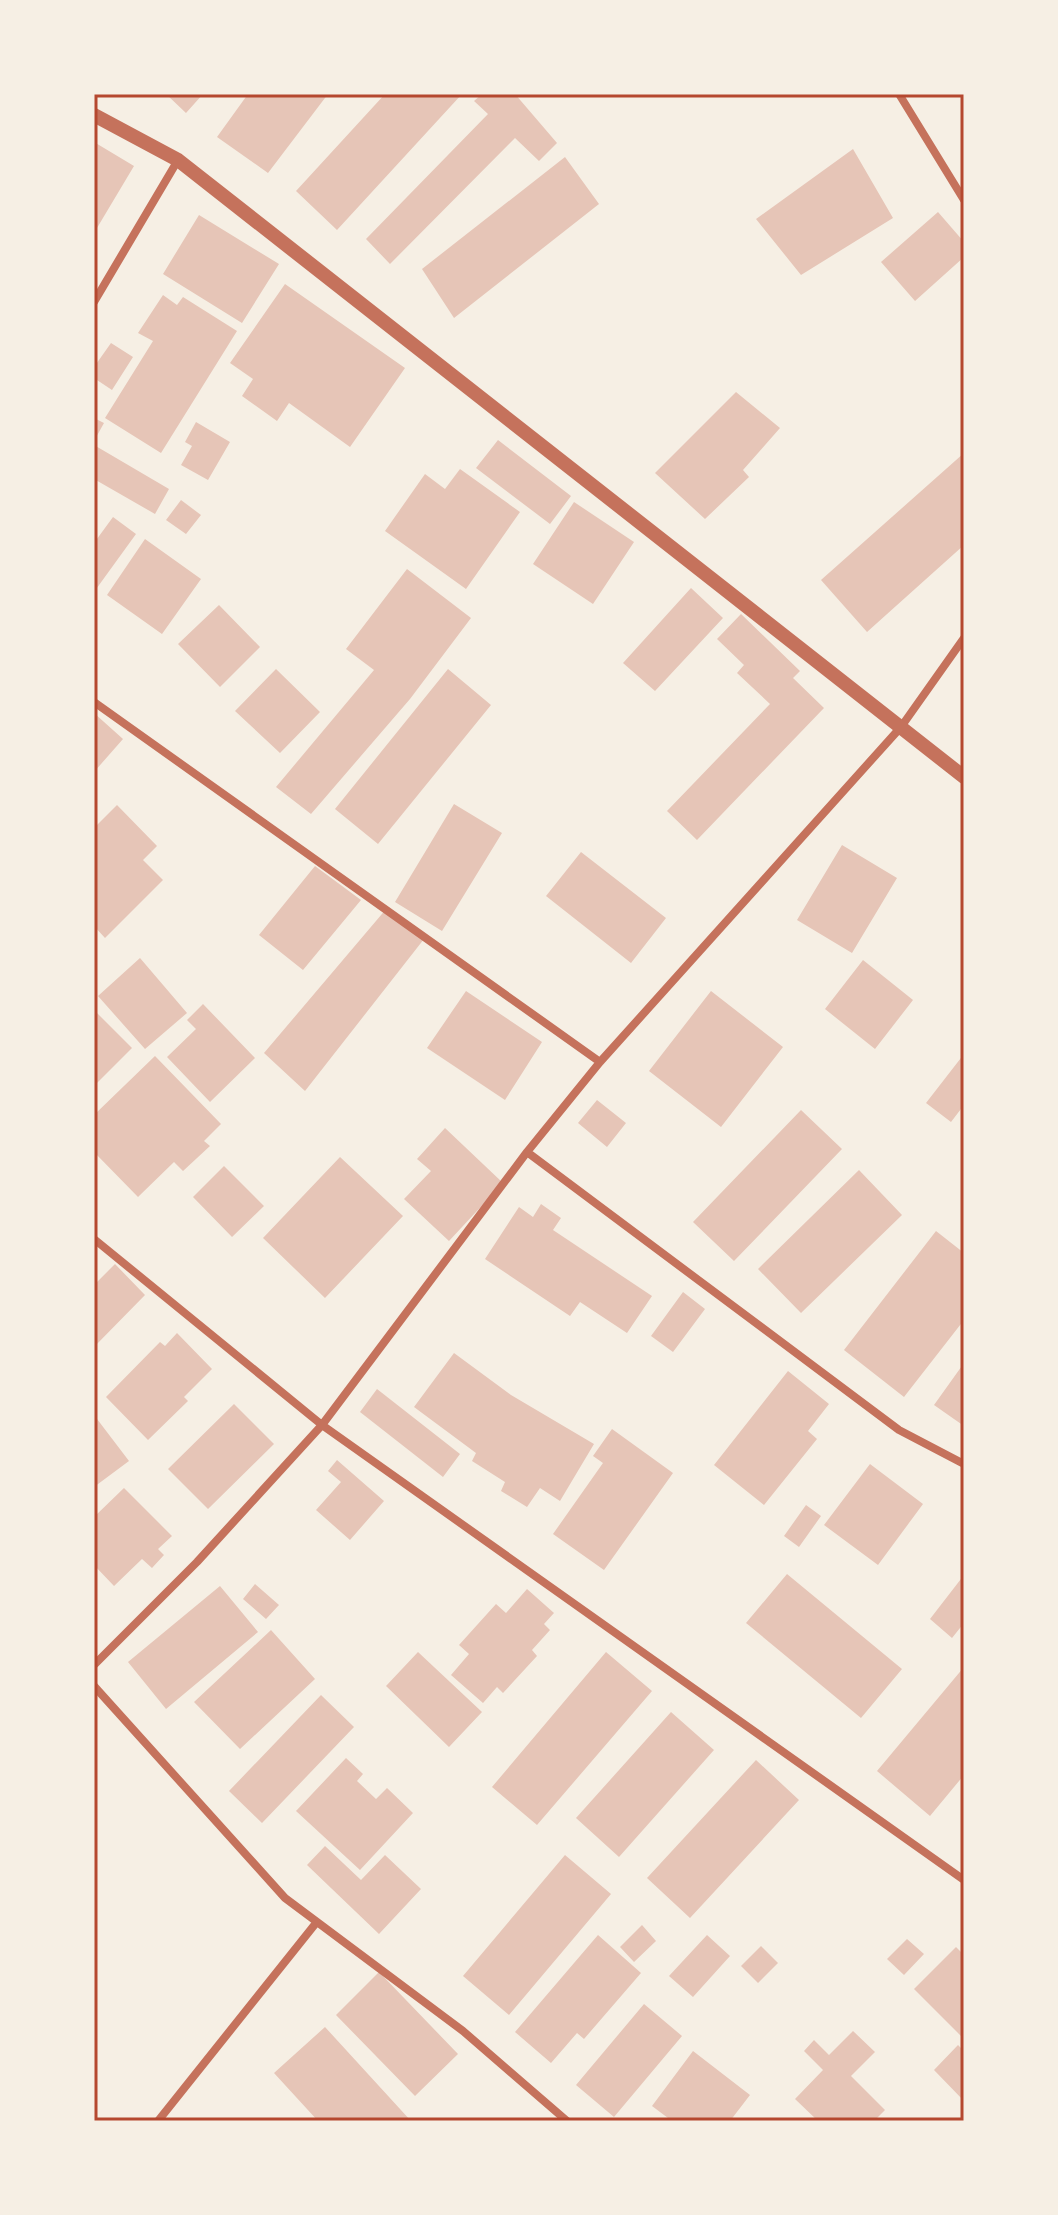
<svg xmlns="http://www.w3.org/2000/svg" width="1058" height="2215" font-family="'Public Sans',sans-serif">
  <style>
    .building { fill: #e6c5b7 }
    .lines { fill: none; stroke-linecap: round; stroke-linejoin: round }
    .minor { stroke: #c5725c; stroke-width: 8 }
    .tertiary { stroke: #c5725c; stroke-width: 14 }
    .neatline { fill: none; stroke: #b5482f; stroke-width: 3 }
  </style>
  <rect width="100%" height="100%" fill="#f6efe4"/>
  <path class="building" d="M166 94H203L186 113Z
    M248 94H328L268 173 217 137Z
    M385 94H462L337 230 296 191Z
    M482 94H515L557 143 539 161 515 138 390 264 366 239 488 114 474 101Z
    M94 142 134 166 94 233Z
    M853 149 893 218 801 275 756 219Z
    M565 157 599 204 454 318 422 269Z
    M938 212 964 242V257L915 301 881 262Z
    M199 215 279 264 242 323 163 274Z
    M285 284 405 368 350 447 289 403 277 421 242 396 253 379 230 363Z
    M163 295 177 305 183 297 237 331 161 453 105 418 153 341 138 333Z
    M111 343 133 357 112 390 94 378V367Z
    M736 392 780 428 743 470 749 477 705 519 655 473Z
    M94 418 104 423 94 441Z
    M196 422 230 442 208 480 181 465 192 446 185 442Z
    M498 440 571 496 550 524 476 468Z
    M94 445 169 489 155 514 94 479Z
    M964 453V545L867 632 821 580Z
    M460 469 520 512 466 589 385 531 425 474 445 489Z
    M181 500 201 515 186 534 166 520Z
    M574 502 634 542 593 604 533 564Z
    M113 517 136 534 94 592V543Z
    M145 539 201 579 162 634 107 595Z
    M407 569 471 618 410 699 311 814 276 787 374 670 346 649Z
    M691 588 723 618 655 691 623 663Z
    M219 605 260 647 220 687 178 644Z
    M741 614 800 671 793 678 824 708 697 840 667 811 770 704 737 673 744 665 717 639Z
    M276 669 320 712 280 753 235 711Z
    M448 669 491 705 378 844 335 809Z
    M94 713 123 739 94 772Z
    M454 804 502 833 442 931 395 902Z
    M117 805 157 846 143 860 163 880 105 938 94 926V828Z
    M842 845 897 878 852 953 797 920Z
    M581 852 666 918 631 963 546 896Z
    M315 866 361 900 303 970 259 935Z
    M387 908 424 939 305 1091 264 1053Z
    M140 958 187 1013 145 1049 98 996Z
    M863 960 913 1000 875 1049 825 1009Z
    M466 991 542 1042 505 1100 427 1048Z
    M711 991 783 1047 721 1127 649 1071Z
    M203 1004 255 1058 210 1102 167 1057 196 1029 187 1020Z
    M94 1010 132 1048 94 1086Z
    M964 1054V1105L951 1122 926 1103Z
    M155 1056 221 1124 204 1141 210 1146 183 1171 174 1162 138 1197 94 1152V1115Z
    M597 1100 626 1123 607 1147 578 1123Z
    M801 1110 842 1149 734 1261 693 1222Z
    M445 1128 503 1183 449 1241 404 1199 431 1171 417 1159Z
    M340 1157 403 1216 325 1298 263 1238Z
    M224 1166 264 1206 232 1237 193 1197Z
    M859 1170 902 1215 801 1313 758 1269Z
    M541 1204 561 1218 553 1230 652 1296 627 1333 580 1302 570 1316 485 1259 519 1207 533 1217Z
    M936 1231 964 1253V1320L904 1397 844 1350Z
    M115 1264 145 1295 94 1347V1285Z
    M683 1292 705 1309 673 1352 651 1336Z
    M177 1333 212 1369 184 1397 188 1401 148 1440 106 1397 160 1342 165 1346Z
    M454 1353 511 1395 594 1444 560 1501 540 1488 527 1507 501 1491 505 1482 472 1461 476 1453 414 1407Z
    M964 1363V1426L934 1405Z
    M788 1371 829 1404 808 1431 817 1439 764 1505 714 1465Z
    M377 1389 460 1454 443 1477 360 1412Z
    M234 1404 274 1444 208 1509 168 1469Z
    M94 1415 129 1461 94 1487Z
    M612 1429 673 1473 604 1570 553 1534 603 1463 593 1456Z
    M337 1460 384 1501 350 1540 316 1510 341 1482 328 1471Z
    M870 1464 923 1504 878 1565 824 1525Z
    M124 1488 172 1536 158 1549 164 1555 152 1568 142 1559 114 1586 94 1565V1517Z
    M806 1505 821 1516 799 1547 784 1536Z
    M787 1574 902 1669 861 1718 746 1623Z
    M964 1575V1623L952 1638 930 1619Z
    M255 1584 279 1605 266 1619 243 1599Z
    M220 1586 258 1632 166 1709 128 1662Z
    M527 1589 554 1613 544 1624 550 1630 532 1650 537 1656 503 1693 497 1687 483 1703 451 1675 469 1654 459 1645 496 1604 506 1613Z
    M271 1630 315 1679 240 1749 194 1702Z
    M418 1652 482 1712 449 1747 386 1686Z
    M606 1652 652 1691 537 1825 492 1787Z
    M964 1667V1775L930 1816 877 1771Z
    M321 1695 354 1727 262 1823 229 1791Z
    M671 1712 714 1750 619 1857 576 1818Z
    M346 1758 363 1774 357 1781 376 1799 387 1788 413 1813 360 1870 296 1811Z
    M756 1760 799 1800 690 1918 647 1878Z
    M325 1846 361 1880 385 1855 421 1889 379 1934 307 1865Z
    M565 1855 611 1894 509 2015 463 1976Z
    M642 1925 656 1941 634 1962 620 1947Z
    M598 1935 641 1973 584 2039 577 2033 551 2063 515 2032Z
    M707 1935 730 1956 693 1997 669 1976Z
    M907 1939 924 1954 904 1975 887 1959Z
    M761 1946 778 1963 758 1983 741 1966Z
    M956 1947 964 1955V2039L914 1989Z
    M379 1972 458 2054 415 2096 336 2015Z
    M644 2004 682 2036 614 2117 576 2085Z
    M325 2027 411 2121H318L274 2073Z
    M853 2031 875 2052 851 2076 885 2110 874 2121H818L795 2099 823 2070 804 2051 814 2040 829 2055Z
    M958 2045 964 2051V2101L934 2070Z
    M693 2051 750 2095 730 2121H672L652 2106Z"/>
  <g class="lines">
    <path class="minor" d="M899 94 964 200
      M94 302 178 160
      M94 702 600 1062
      M527 1152 899 1430 964 1464
      M94 1239 322 1425 964 1880
      M94 1665 197 1562 322 1425 527 1152 600 1062 901 727 964 638
      M94 1686 285 1898 463 2031 567 2121
      M158 2121 316 1923"/>
    <path class="tertiary" d="M94 115 178 160 964 777"/>
  </g>
  <rect width="1058" height="2215" fill="none" stroke="#f6efe4" stroke-width="192"/>
  <rect x="96" y="96" width="866" height="2023" class="neatline"/>
</svg>
